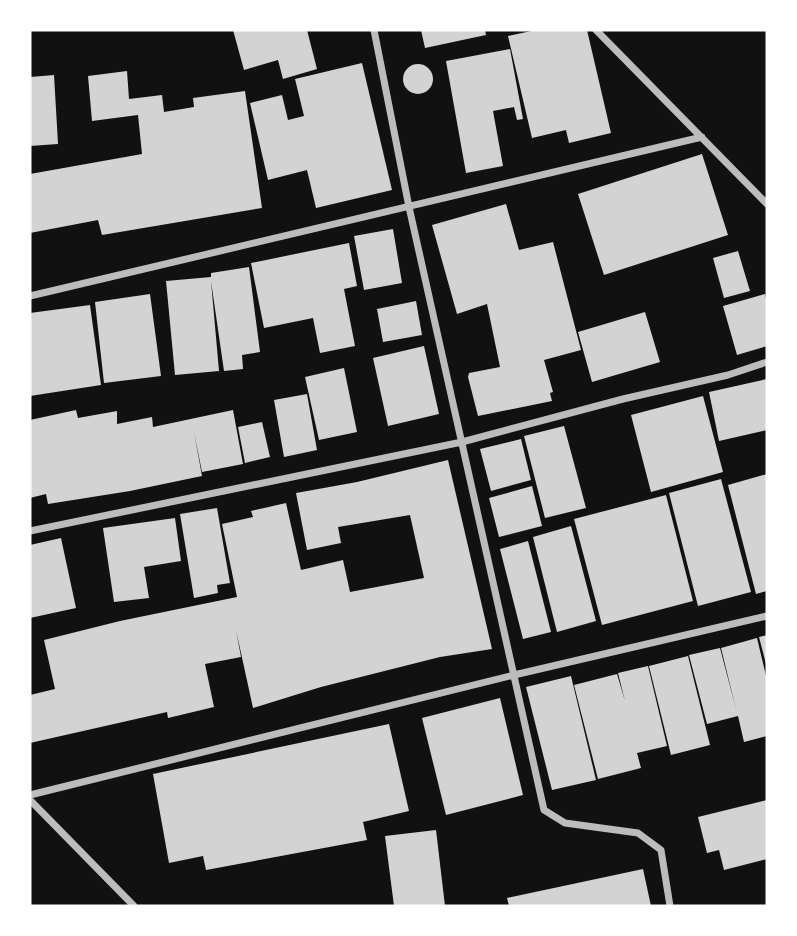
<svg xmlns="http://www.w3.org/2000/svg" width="797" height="936" font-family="'IBM Plex Sans',sans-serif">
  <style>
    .building { fill: #d3d3d3 }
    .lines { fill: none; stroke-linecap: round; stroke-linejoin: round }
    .minor { stroke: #bcbcbc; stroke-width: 7 }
  </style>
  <rect width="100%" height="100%" fill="#111"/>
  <path class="building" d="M233 30H307L317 69 283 79 278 60 244 70Z
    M421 30H485L486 35 425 48Z
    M536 30H587L611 133 569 143 566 130 532 138 508 36Z
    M510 49 523 119 517 120 514 107 493 111 503 166 466 173 446 61Z
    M362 63 392 190 316 208 307 170 268 180 250 103 282 95 288 120 304 116 295 79Z
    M403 79a15 15 0 1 1 30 0a15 15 0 1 1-30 0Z
    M127 71 129 99 162 95 164 112 194 107 193 98 245 91 262 208 102 235 98 220 30 233V174L142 154 138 115 92 121 88 76Z
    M54 75 58 144 30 146V77Z
    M702 154 728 235 604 275 578 194Z
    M506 204 519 250 553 242 581 350 544 360 553 392 550 393 552 401 478 416 468 377 469 373 500 367 487 304 457 314 432 225Z
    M393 229 402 283 364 290 354 236Z
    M349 243 357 286 344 289 355 346 320 353 313 318 264 328 251 263Z
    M738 251 750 291 724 298 713 258Z
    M249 267 260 352 242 355 243 369 224 371 211 281 219 371 175 375 166 281 211 277V273Z
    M150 294 161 376 104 383 95 302Z
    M765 294 767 303V346L737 355 723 306Z
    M416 301 422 335 383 342 377 309Z
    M90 305 101 385 30 396V313Z
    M645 312 660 362 592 382 578 332Z
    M424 346 439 414 388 426 373 358Z
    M344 368 357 432 319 440 305 377Z
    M767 379V430L719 441 709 392Z
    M307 394 317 450 284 457 274 400Z
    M703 396 723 472 651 492 631 415Z
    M76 410 78 418 117 411V424L152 417 153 427 233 410 243 464 202 472 194 432 202 476 130 491 48 504 46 494 30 498V420Z
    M262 422 270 457 245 463 238 427Z
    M564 426 586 508 545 518 524 436Z
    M521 439 531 480 491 491 480 449Z
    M448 460 492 649 440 657 321 687 253 708 236 630 241 657 205 664 214 707 168 718 167 712 30 743V695L55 689 44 640 120 621 237 597 222 524 253 517 251 511 286 503 301 570 343 560 350 592 424 578 410 515 338 527 341 543 307 550 296 493 357 482Z
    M767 474V591L756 594 728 485Z
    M721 479 751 592 698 606 669 493Z
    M532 486 542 526 499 537 489 498Z
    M666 495 693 601 602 625 574 519Z
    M217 508 230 583 217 585 218 593 194 598 180 514Z
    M175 518 181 561 144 567 149 598 114 602 103 528Z
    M571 526 596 621 557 632 533 537Z
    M61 538 76 608 30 618V545Z
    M528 541 551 632 523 639 500 549Z
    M767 635V664H766L759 637Z
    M757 638 767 680V736L744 742 738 716 707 724 689 655 720 648 736 709 721 648Z
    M688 656 710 745 671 755 649 666Z
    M648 666 667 746 637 753 641 768 598 779 574 685 617 674 625 701 618 673Z
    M571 676 596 780 552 790 526 687Z
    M500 698 523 795 446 815 422 718Z
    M389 724 409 811 363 822 367 840 206 870 203 856 169 863 153 774Z
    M767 800V859L724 870 719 850 707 853 698 817Z
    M436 830 445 906H394L385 836Z
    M643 869 651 906H509L507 898Z"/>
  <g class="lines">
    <path class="minor" d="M374 30 409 207 544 810 565 823 638 833 661 850 670 906
      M596 30 767 204
      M30 296 702 137
      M30 531 462 442 623 399 728 375 767 362
      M30 795 514 675 767 616
      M30 800 134 906"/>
  </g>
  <rect width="797" height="936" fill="none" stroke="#ffffff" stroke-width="63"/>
</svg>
